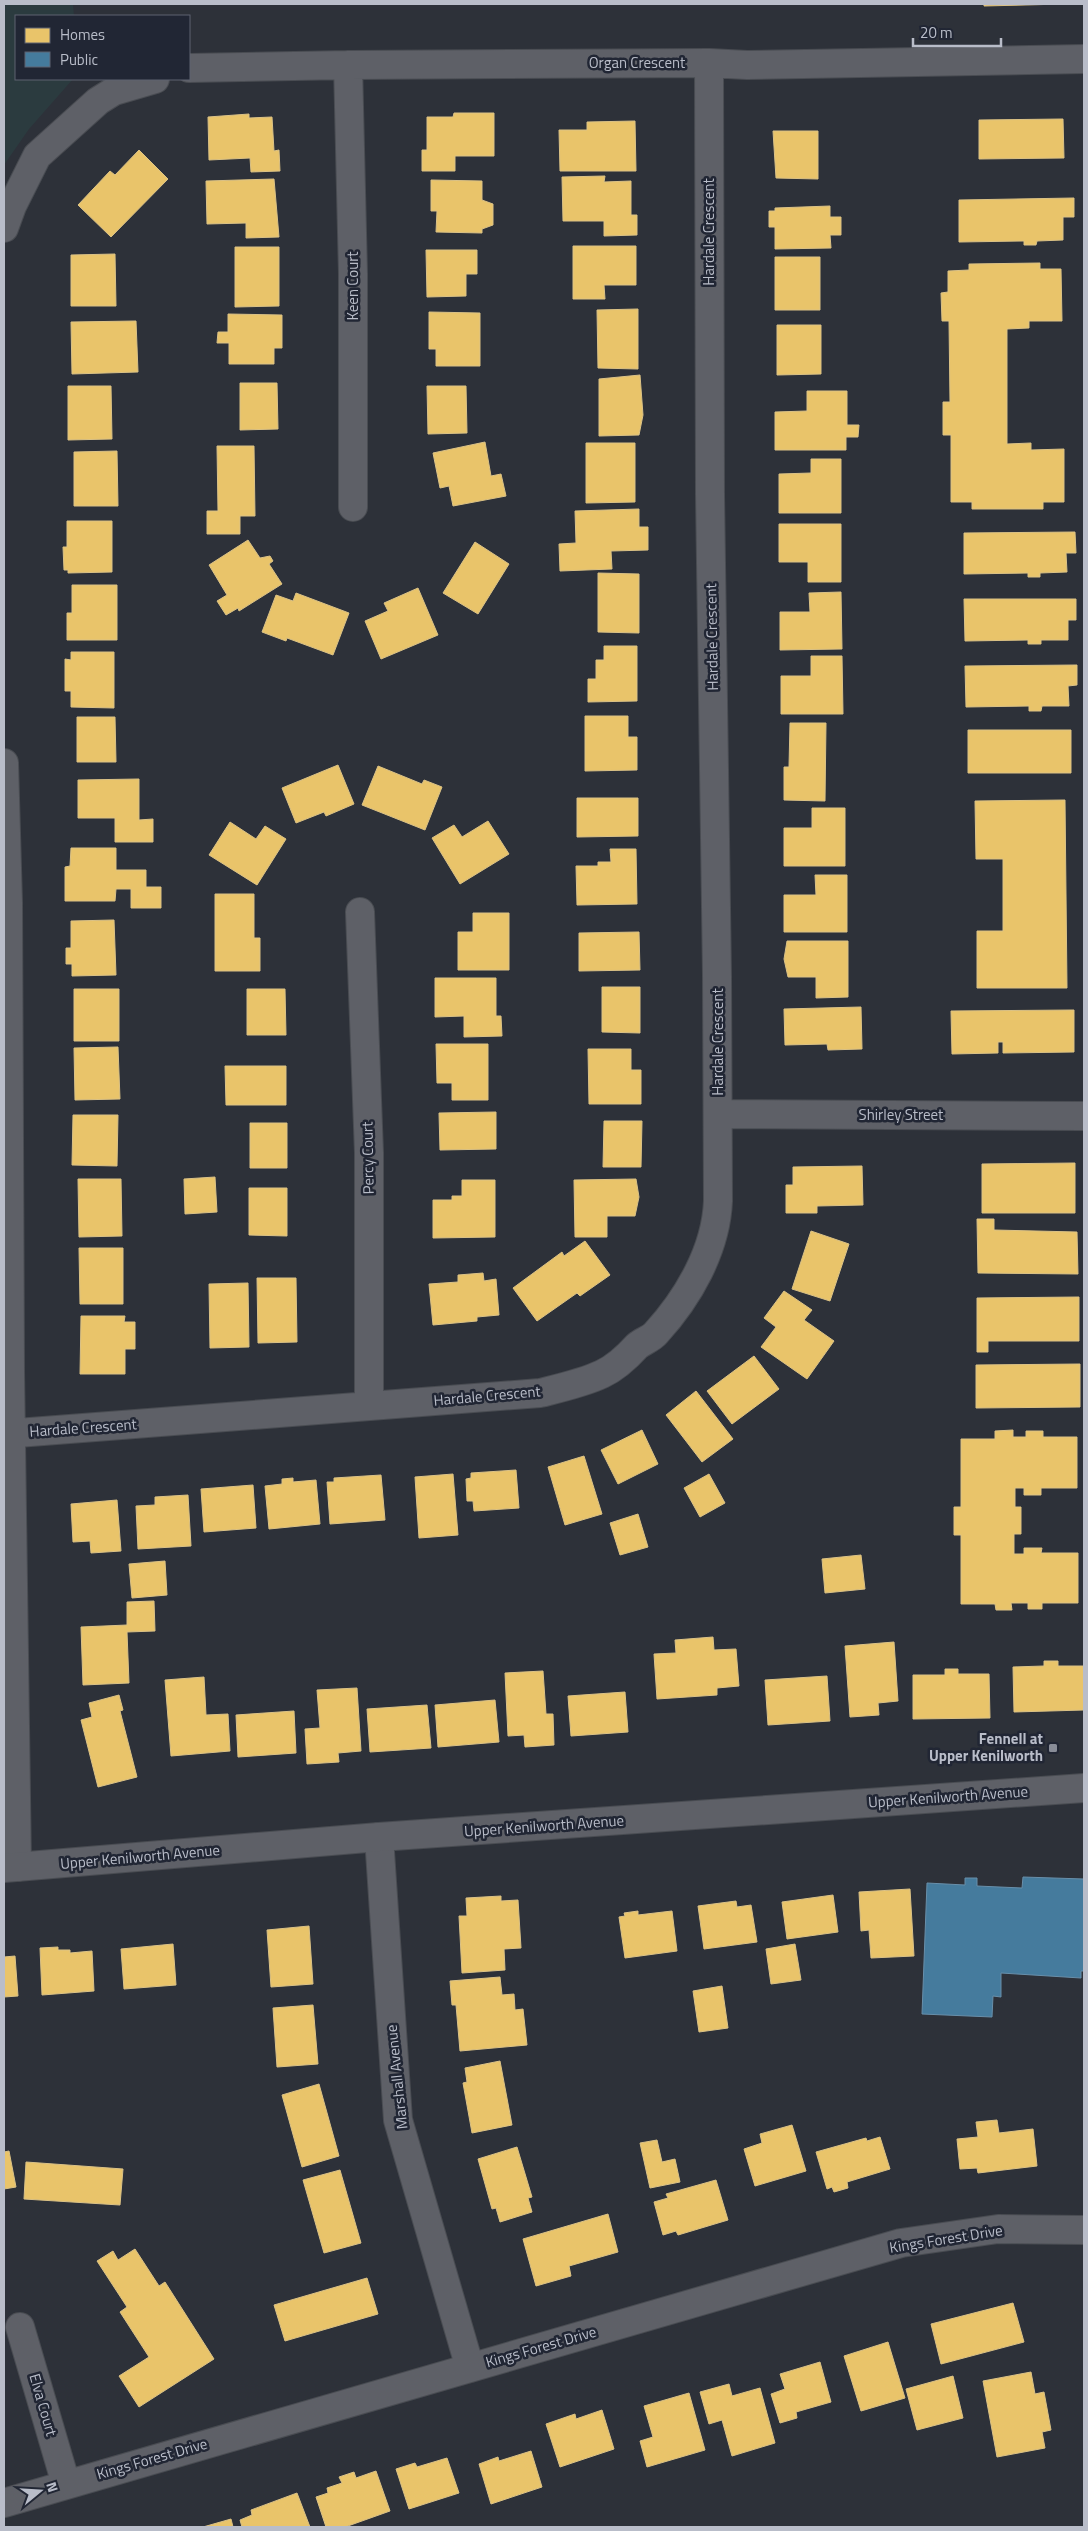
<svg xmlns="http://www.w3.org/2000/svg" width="1088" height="2531" font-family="'Titillium Web',sans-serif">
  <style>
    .green { fill: #2b3b3f }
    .homes { fill: #e9c46a; stroke: #dbc286 }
    .public { fill: #457b9d; stroke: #688faa }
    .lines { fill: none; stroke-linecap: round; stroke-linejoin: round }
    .minor-casing { stroke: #494c52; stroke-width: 30 }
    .tertiary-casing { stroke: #494c52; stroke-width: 30 }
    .minor { stroke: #5e6067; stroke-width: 28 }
    .tertiary { stroke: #5e6067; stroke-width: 28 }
    .poi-dot { fill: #888c97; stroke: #212634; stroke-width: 2 }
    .labels { text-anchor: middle; stroke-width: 5; stroke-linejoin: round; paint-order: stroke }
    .street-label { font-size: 15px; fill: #b9bdc9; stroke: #212634 }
    .poi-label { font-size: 15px; font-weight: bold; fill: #b9bdc9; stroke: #212634; text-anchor: end }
  </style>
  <rect width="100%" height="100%" fill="#2d3139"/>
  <path class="green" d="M4 4H73L74 16H16V79H73L29 129 4 165Z"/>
  <path class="homes" d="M984 4H1064L984 6Z
    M454 113H494V156H455V171H422V150H427V117H453Z
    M249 114V118L272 117 274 151 279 150 280 171 251 172 250 158 209 160 208 117Z
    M1063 119 1064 158 979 159V120Z
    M635 121 636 171H560L559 130H587V122Z
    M773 131H818V179L776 178Z
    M139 150 168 179 111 237 78 205 110 171 115 175Z
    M605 176 604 182 631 181V215H637V235L604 236V221H563L562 177Z
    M274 179 279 237 246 238V223L207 224 206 181Z
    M431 180 482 181V200L493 204V225L482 229V233L436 232 437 211H431Z
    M1074 198V217H1063V240L1037 241 1036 245H1024V241L959 242V200Z
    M830 206V217H841V235H830L831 248 775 249V227H769V211H775V208Z
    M573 246H636V285H604L605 299H573Z
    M235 247H279V306L235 307Z
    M426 250H477V274H466V296L427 297Z
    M115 254 116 306H71V255Z
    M775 257H820V310H775Z
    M1040 263V269H1061L1062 321H1029V328L1007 329V444L1031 443V450L1064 449V502H1043V509H972V502H951V435H943V402H950L949 321H942L941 293 948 292V271L969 270V264Z
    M638 309V369L598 368 597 310Z
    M429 312 480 313V366H436V349H429Z
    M228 314 282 315V348H274V364H229V343H217L218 332H228Z
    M136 321 138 372 72 374 71 322Z
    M777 325H821V374L777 375Z
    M640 375 643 415 639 435 599 436V379Z
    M240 383H277L278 429 240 430Z
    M68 386H111L112 439 68 440Z
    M427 386H466L467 433 428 434Z
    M807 391H847V425H859L858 437H846V450H775V412L807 411Z
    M485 442 491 476 501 474 506 496 453 506 449 486 440 488 433 453Z
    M586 443H635V502L586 503Z
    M217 446H254L255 516H240V534H207V511H218Z
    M117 451 118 506H74V452Z
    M811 459H841V513H779V474L811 473Z
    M639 509V527H648V550L611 551 612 569 560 571 559 544 576 543 575 511Z
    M67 521H112V572L68 573V570H64L63 547H67Z
    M779 524H841V582H808V562H779Z
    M1075 532 1076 553H1066L1067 572 1040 573V577H1028V573L964 574V533Z
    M248 540 260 558 270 556 273 561 269 564 282 584 239 611 238 608 226 615 217 601 227 595 209 565Z
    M475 542 509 564 478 614 443 593Z
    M598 573 639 574V633L598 632Z
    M72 585H117V640H67V613H72Z
    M418 588 438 635 381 659 365 621 388 611 384 603Z
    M841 592 842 649 780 650V612H810L809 593Z
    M296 593 349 613 333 655 287 638 286 641 262 632 276 595 293 601Z
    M964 599H1076V620H1068V640H1041V644H1028V640L965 641Z
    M604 646H637V701L588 702V679H596V660H604Z
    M71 652H114V708L71 707V691H65V659L71 660Z
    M811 656H842L843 714H781V676H811Z
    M1077 665V685L1068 686 1069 706H1042L1041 711H1029V706L966 707 965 666Z
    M585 716H628V737H637V770L585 771Z
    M77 717H115L116 762H77Z
    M790 723H826L825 801 784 800V767H789Z
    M968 730H1071V773H968Z
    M338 765 354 804 326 816 324 812 296 823 282 788Z
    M378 766 422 784 424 780 442 787 425 830 362 805Z
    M139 779V820L153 819V842H115V818H78V780Z
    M577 798H638V836L577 837Z
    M1065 800 1067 988H977V931H1003V859H976L975 801Z
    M812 808H845V866H784V828H812Z
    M488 821 509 854 460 884 432 838 454 825 462 837Z
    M230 822 256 839 265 826 286 839 257 885 209 855Z
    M71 848H116V870H146V887H161V908H131V889H116L115 901H65V867L70 866Z
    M610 849H636L637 904 577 905 576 866H598V862H611Z
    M815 875H847V932H784V895H816Z
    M215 894H254V938H260V971H215Z
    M473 913H509V970H458V932H473Z
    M114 920 116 975 72 976V964H66V948H71V921Z
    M639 932 640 970 579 971V933Z
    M787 941H848V997L816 998V977H788L784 959Z
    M435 978H496V1016H501L502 1036 464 1037V1016L435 1017Z
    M602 987H640V1033L602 1032Z
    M74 989H119V1041H74Z
    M247 989H285L286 1035H247Z
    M861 1007 862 1049 828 1050 827 1044 785 1045 784 1009Z
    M1074 1010V1052L1003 1053V1042H998V1053L952 1054 951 1011Z
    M436 1044H488V1100H452V1083H437Z
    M118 1047 120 1099 75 1100 74 1048Z
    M588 1049H631V1070H641V1104H589Z
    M225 1066H286V1105H226Z
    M496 1112V1149L440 1150 439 1113Z
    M73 1115H118L117 1166 72 1165Z
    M604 1121H642L641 1167H603Z
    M250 1123H287V1168H250Z
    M1075 1163V1213H982V1164Z
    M862 1166 863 1205 817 1206V1213H786V1185H793V1167Z
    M215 1177 217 1212 185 1214 184 1179Z
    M78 1179H121L122 1236 79 1237Z
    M636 1179 639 1197 635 1216H607V1237H575L574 1180Z
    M462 1180H495V1237L433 1238V1200H452V1196H462Z
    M249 1188H287V1236L249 1235Z
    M977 1219H994V1230L1077 1232 1078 1274 978 1273Z
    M811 1231 849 1244 830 1301 792 1289Z
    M585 1241 610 1275 580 1296 577 1293 537 1321 513 1288 562 1252 564 1256Z
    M79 1248H123V1304H80Z
    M483 1273 484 1281 496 1279 499 1315 477 1317V1321L433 1325 429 1284 458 1282V1275Z
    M257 1278H296L297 1342 258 1343Z
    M248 1283 249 1347 210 1348 209 1284Z
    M784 1291 812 1310 804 1320 834 1341 807 1379 761 1347 776 1327 764 1318Z
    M1079 1297V1341H988V1352H977V1298Z
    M81 1316H125L124 1322H135V1349H125V1374H80Z
    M754 1356 779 1389 732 1424 707 1391Z
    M1080 1364V1407L976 1408V1365Z
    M696 1391 733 1439 702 1462 666 1415Z
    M642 1430 658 1464 618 1484 601 1450Z
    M1013 1430V1437H1026V1431H1043V1437H1077V1488H1041V1495H1024V1488H1015V1507H1021V1534H1014V1554H1024V1548H1042L1041 1553H1078V1603H1042V1609H1028V1603H1011L1012 1610H996L995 1604H961V1535H954V1507H961V1439H995V1431Z
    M584 1456 602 1514 565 1525 548 1467Z
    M516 1470 519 1508 474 1511 473 1501H467L466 1479 471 1478V1473Z
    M453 1474 458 1535 419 1538 415 1477Z
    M709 1474 725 1503 700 1517 684 1488Z
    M381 1475 385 1520 330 1524 327 1482H334V1478Z
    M293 1478V1482L316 1480 320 1524 269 1529 265 1486 282 1484V1479Z
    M253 1485 256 1528 204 1532 201 1489Z
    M188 1495 191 1546 138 1549 136 1506 155 1505V1497Z
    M117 1500 121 1551 91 1553 90 1541 73 1542 71 1504Z
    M638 1514 648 1547 620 1555 610 1523Z
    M861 1555 865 1589 825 1593 822 1559Z
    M165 1561 167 1595 132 1598 129 1564Z
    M154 1601 155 1631 127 1632 129 1683 83 1685 81 1627 127 1625V1602Z
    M713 1637 714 1650 736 1649 739 1686 717 1688V1695L657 1699 654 1654 676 1653 675 1640Z
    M894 1642 898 1701 878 1703 879 1715 850 1717 845 1646Z
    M1044 1661H1058V1666H1084V1710L1014 1712 1013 1667 1044 1666Z
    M945 1669H958V1674H989L990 1718 913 1719V1675H945Z
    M543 1671 546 1714H553L554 1745 525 1747 524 1735 508 1736 505 1673Z
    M827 1676 830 1721 768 1725 765 1680Z
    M204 1677 206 1715 228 1714 230 1751 171 1756 165 1680Z
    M357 1688 361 1751 338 1753 339 1762 307 1764 305 1729 320 1728 317 1690Z
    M625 1692 628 1732 571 1736 568 1696Z
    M119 1695 123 1710 120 1711 137 1777 98 1787 81 1720 92 1717 89 1703Z
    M495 1700 499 1742 438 1747 435 1705Z
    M427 1705 431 1748 370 1752 367 1709Z
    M294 1711 296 1753 238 1757 236 1715Z
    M910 1889 914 1956 871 1958 869 1930 861 1931 859 1892Z
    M833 1895 838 1932 787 1939 782 1902Z
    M501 1896V1901L518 1900 521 1948 504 1949 505 1970 462 1973 459 1916H467L466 1898Z
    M736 1901 737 1907 751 1905 757 1942 704 1949 698 1906Z
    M638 1911V1915L672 1911 677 1951 625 1958 619 1917 625 1916 624 1913Z
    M309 1926 313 1984 271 1987 267 1930Z
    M173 1944 176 1985 124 1989 121 1949Z
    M795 1944 801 1980 771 1984 766 1949Z
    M58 1947V1950H70V1953L92 1951 94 1991 42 1995 40 1948Z
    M15 1956 18 1996 4 1997V1957Z
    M500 1977 502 1995 514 1994 515 2010 523 2009 527 2045 460 2051 456 2005H452L450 1981Z
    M722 1986 728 2028 699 2032 693 1991Z
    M313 2005 318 2064 277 2067 273 2008Z
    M500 2061 512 2125 472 2133 463 2083 467 2082 465 2068Z
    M319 2084 339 2156 302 2167 282 2095Z
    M997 2120 999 2133 1033 2129 1037 2166 978 2173 977 2168 960 2169 957 2139 978 2137 976 2122Z
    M792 2125 806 2171 755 2186 744 2149 762 2143 760 2134Z
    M880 2137 890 2169 847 2182 848 2188 834 2192 832 2187 827 2189 816 2152 866 2138 867 2141Z
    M657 2140 662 2162 675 2159 680 2182 650 2188 640 2143Z
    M517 2147 532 2197 528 2198 532 2212 500 2222 496 2208 492 2209 478 2159Z
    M9 2151 16 2187 4 2189V2152Z
    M26 2162 123 2169 120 2205 24 2199Z
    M340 2170 361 2243 324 2253 303 2180Z
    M716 2180 728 2220 678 2235 676 2231 663 2235 654 2202 668 2198 666 2194Z
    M608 2214 618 2252 569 2266 571 2276 536 2286 523 2239Z
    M135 2249 159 2286 165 2282 214 2359 139 2407 119 2376 149 2357 120 2312 127 2307 97 2261 113 2251 118 2260Z
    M367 2278 378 2314 285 2341 274 2305Z
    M1013 2303 1024 2342 941 2364 931 2324Z
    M888 2342 905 2398 861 2411 844 2356Z
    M820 2362 831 2402 796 2412 797 2418 780 2423 771 2394 785 2389 780 2374Z
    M1031 2372 1035 2394 1044 2392 1051 2430 1042 2432 1045 2448 997 2457 983 2381Z
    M953 2376 963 2418 917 2430 906 2389Z
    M729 2384 732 2396 760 2388 775 2443 732 2456 722 2420 709 2424 700 2392Z
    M689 2393 705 2450 647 2467 640 2441 653 2437 644 2406Z
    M602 2410 614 2449 560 2467 546 2424 575 2414 576 2419Z
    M531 2451 542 2487 491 2504 479 2464 498 2457 499 2461Z
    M447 2458 459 2493 409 2509 396 2469 415 2463 417 2467Z
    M376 2471 390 2511 345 2527H326L316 2497 328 2493 327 2488 342 2483 339 2477 354 2472 356 2478Z
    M297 2493 310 2527H242L240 2520 252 2515 251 2510Z
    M231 2519 233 2527H203Z"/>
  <path class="public" d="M1023 1877 1084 1879V1971H1081V1978L1001 1973V1997L993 1996 992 2017 922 2014 927 1883 965 1885V1878H977V1886L1022 1888Z"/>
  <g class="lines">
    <g class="minor-casing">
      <path id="minor" d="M348 65 353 274V507
        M189 68 348 65 709 63 747 65 1084 59
        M4 228 12 206 37 156 98 101 114 91 155 79
        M4 763 8 903 10 1370 17 1867
        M360 912 369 1153V1405
        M719 1114 1084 1116
        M4 1434 540 1393C560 1388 583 1383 602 1374 615 1368 627 1357 637 1346 643 1341 651 1339 656 1333 688 1298 716 1250 718 1201L717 976 710 494 709 63
        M379 1837 398 2120 470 2368
        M20 2327 66 2484
        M4 2503 901 2243 998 2229 1084 2230"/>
    </g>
    <g class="tertiary-casing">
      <path id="tertiary" d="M4 1868 379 1837 1084 1788"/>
    </g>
    <use href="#minor" class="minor"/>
    <use href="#tertiary" class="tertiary"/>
  </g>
  <rect class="poi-dot" x="1048" y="1743" width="10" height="10" rx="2.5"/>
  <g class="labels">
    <g class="street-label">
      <text x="637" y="68">Organ Crescent</text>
      <text transform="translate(709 232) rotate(-90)" y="5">Hardale Crescent</text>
      <text transform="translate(353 286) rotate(-90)" y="5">Keen Court</text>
      <text transform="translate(712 637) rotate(-91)" y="5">Hardale Crescent</text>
      <text transform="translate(718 1042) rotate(-90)" y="5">Hardale Crescent</text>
      <text x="901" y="1120">Shirley Street</text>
      <text transform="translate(368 1158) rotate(-91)" y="5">Percy Court</text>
      <text transform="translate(487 1396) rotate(-5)" y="5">Hardale Crescent</text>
      <text transform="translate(83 1428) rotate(-4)" y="5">Hardale Crescent</text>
      <text transform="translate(948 1797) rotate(-4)" y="5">Upper Kenilworth Avenue</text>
      <text transform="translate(544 1826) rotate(-4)" y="5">Upper Kenilworth Avenue</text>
      <text transform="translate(140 1857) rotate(-5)" y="5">Upper Kenilworth Avenue</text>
      <text transform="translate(397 2077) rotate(-96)" y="5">Marshall Avenue</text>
      <text transform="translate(946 2239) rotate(-9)" y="5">Kings Forest Drive</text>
      <text transform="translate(541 2347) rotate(-16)" y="5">Kings Forest Drive</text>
      <text transform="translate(43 2405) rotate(74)" y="5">Elva Court</text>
      <text transform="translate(152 2459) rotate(-16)" y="5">Kings Forest Drive</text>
    </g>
    <g class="poi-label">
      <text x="1043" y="1744">Fennell at<tspan x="1043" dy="17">Upper Kenilworth</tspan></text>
    </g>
  </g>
  <rect width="1088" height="2531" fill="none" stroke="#b9bdc9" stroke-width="10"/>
  <rect x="15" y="15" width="175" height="65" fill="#212634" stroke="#5e6270"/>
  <rect x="25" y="28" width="25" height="15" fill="#e9c46a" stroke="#5e6270"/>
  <text x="60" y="40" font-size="15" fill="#b9bdc9">Homes</text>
  <rect x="25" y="52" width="25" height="15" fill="#457b9d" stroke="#5e6270"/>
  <text x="60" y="65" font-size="15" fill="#b9bdc9">Public</text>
  <g transform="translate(40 2491) rotate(72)" stroke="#212634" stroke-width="4" paint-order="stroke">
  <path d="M0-4L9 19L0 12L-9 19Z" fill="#b9bdc9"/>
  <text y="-8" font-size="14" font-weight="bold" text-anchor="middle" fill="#b9bdc9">N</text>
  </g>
  <path d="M913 38v8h88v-8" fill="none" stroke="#b9bdc9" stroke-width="2.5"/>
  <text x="920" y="38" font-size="15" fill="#b9bdc9" stroke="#212634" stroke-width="4" paint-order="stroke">20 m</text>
</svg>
